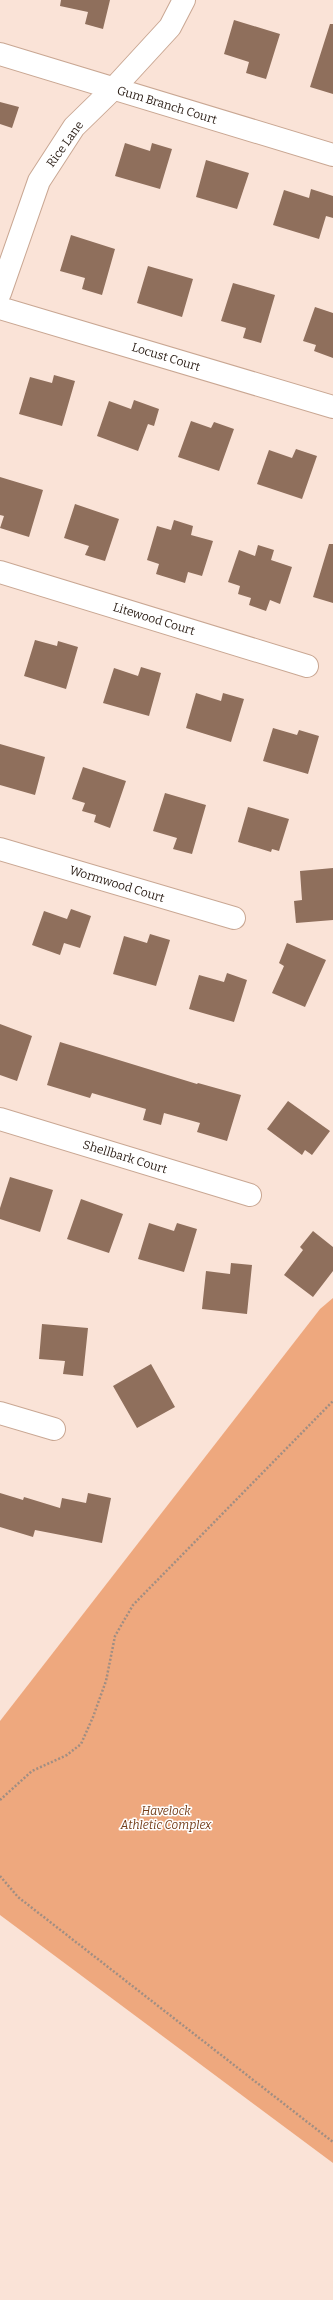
<svg xmlns="http://www.w3.org/2000/svg" width="333" height="2300" font-family="Bitter,serif">
  <style>
    .green { fill: #eea87e }
    .building { fill: #8f6f5c }
    .lines { fill: none; stroke-linecap: round; stroke-linejoin: round }
    .minor-casing { stroke: #c9a793; stroke-width: 24 }
    .path { stroke: #a08e83; stroke-width: 2.5; stroke-dasharray: 2 2; stroke-linecap: butt }
    .minor { stroke: #fff; stroke-width: 22 }
    .labels { text-anchor: middle; stroke-width: 3; stroke-linejoin: round; paint-order: stroke }
    .street-label { font-size: 12px; fill: #2a1d15; stroke: #fff }
    .park-label { font-size: 12px; font-style: italic; fill: #743e1a; stroke: #fff }
  </style>
  <rect width="100%" height="100%" fill="#fae3d7"/>
  <path class="green" d="M333 1298V2163L0 1915V1721L320 1309Z"/>
  <path class="building" d="M61 0H110L103 29 85 24 88 12 60 6Z
    M234 20 280 34 266 79 246 73 249 62 224 54Z
    M330 24H333V94L310 87Z
    M0 102 19 107 12 128 0 124Z
    M125 143 150 151 152 143 172 149 160 189 115 176Z
    M206 160 249 173 237 209 196 197Z
    M311 189 333 196V218L326 216 319 239 273 225 284 190 309 198Z
    M71 235 115 249 102 295 82 289 85 278 60 271Z
    M148 266 193 279 182 317 137 303Z
    M233 283 275 295 261 343 243 338 246 328 221 321Z
    M315 307 333 313V358L314 351 316 345 303 341Z
    M54 375 75 381 62 426 19 414 30 377 52 383Z
    M134 400 159 409 154 426 148 424 138 451 97 436 109 401 131 409Z
    M191 421 211 428 214 422 234 429 219 471 178 457Z
    M296 449 317 456 302 499 257 484 269 450 292 458Z
    M0 477 43 490 29 537 0 528 4 516 0 515Z
    M75 504 119 519 105 561 85 555 89 546 64 538Z
    M174 520 193 526 191 535 213 541 202 576 188 572 185 583 156 574 159 564 147 560 157 526 171 530Z
    M329 544H333V603L313 597Z
    M258 545 274 550 271 560 292 567 280 604 270 600 266 611 249 605 251 598 238 594 240 586 228 582 239 550 255 556Z
    M35 640 57 646 58 641 78 647 66 689 24 676Z
    M141 667 161 673 149 716 103 703 114 668 138 676Z
    M196 693 221 701 223 693 244 699 231 742 186 728Z
    M273 728 297 735 299 730 319 736 308 774 263 761Z
    M0 744 45 757 35 795 0 785Z
    M83 767 126 781 110 828 94 822 96 815 82 811 85 803 72 799Z
    M165 793 206 805 192 854 173 849 177 838 153 831Z
    M248 807 289 819 279 851 272 849 271 852 238 842Z
    M333 868V920L296 923 294 901 302 900 300 871Z
    M71 909 91 916 80 948 64 943 60 955 32 945 44 911 67 919Z
    M150 934 170 940 156 986 113 974 124 936 147 943Z
    M287 943 326 960 305 1007 272 993 284 966 279 963Z
    M227 973 247 980 234 1022 189 1009 199 975 224 982Z
    M0 1024 32 1036 17 1081 0 1075Z
    M60 1042 197 1084 198 1083 241 1095 227 1141 197 1132 200 1123 164 1113 161 1125 143 1120 146 1109 92 1093 90 1098 47 1085Z
    M288 1101 330 1131 312 1155 305 1150 302 1155 267 1129Z
    M10 1177 53 1190 40 1232 0 1219V1208Z
    M81 1199 123 1214 109 1253 67 1239Z
    M149 1223 174 1231 177 1223 197 1229 184 1272 138 1259Z
    M313 1231 333 1247V1271L313 1297 284 1275 303 1250 300 1247Z
    M231 1263 252 1265 247 1314 202 1309 206 1271 230 1274Z
    M42 1324 88 1328 83 1376 63 1374 65 1361 39 1359Z
    M151 1364 175 1407 137 1428 113 1386Z
    M0 1493 23 1500 24 1497 60 1508 62 1498 86 1503 88 1493 111 1498 102 1543 35 1530 33 1537 0 1527Z"/>
  <g class="lines">
    <g class="minor-casing">
      <path id="minor" d="M0 54 333 155
        M0 293 39 181 74 127 114 88 170 27 184 0
        M0 308 333 407
        M0 572 307 666
        M0 849 234 918
        M0 1119 250 1195
        M0 1413 54 1429"/>
    </g>
    <path class="path" d="M0 1800 32 1771 67 1755 81 1744 93 1717 106 1681 115 1636 133 1605 333 1401
      M0 1876 18 1897 333 2142"/>
    <use href="#minor" class="minor"/>
  </g>
  <g class="labels">
    <g class="street-label">
      <text transform="translate(167 105) rotate(17)" y="4">Gum Branch Court</text>
      <text transform="translate(65 144) rotate(-54)" y="4">Rice Lane</text>
      <text transform="translate(166 357) rotate(17)" y="4">Locust Court</text>
      <text transform="translate(154 619) rotate(17)" y="4">Litewood Court</text>
      <text transform="translate(117 884) rotate(17)" y="4">Wormwood Court</text>
      <text transform="translate(125 1157) rotate(17)" y="4">Shellbark Court</text>
    </g>
    <g class="park-label">
      <text x="166" y="1815">Havelock<tspan x="166" dy="14">Athletic Complex</tspan></text>
    </g>
  </g>
</svg>
